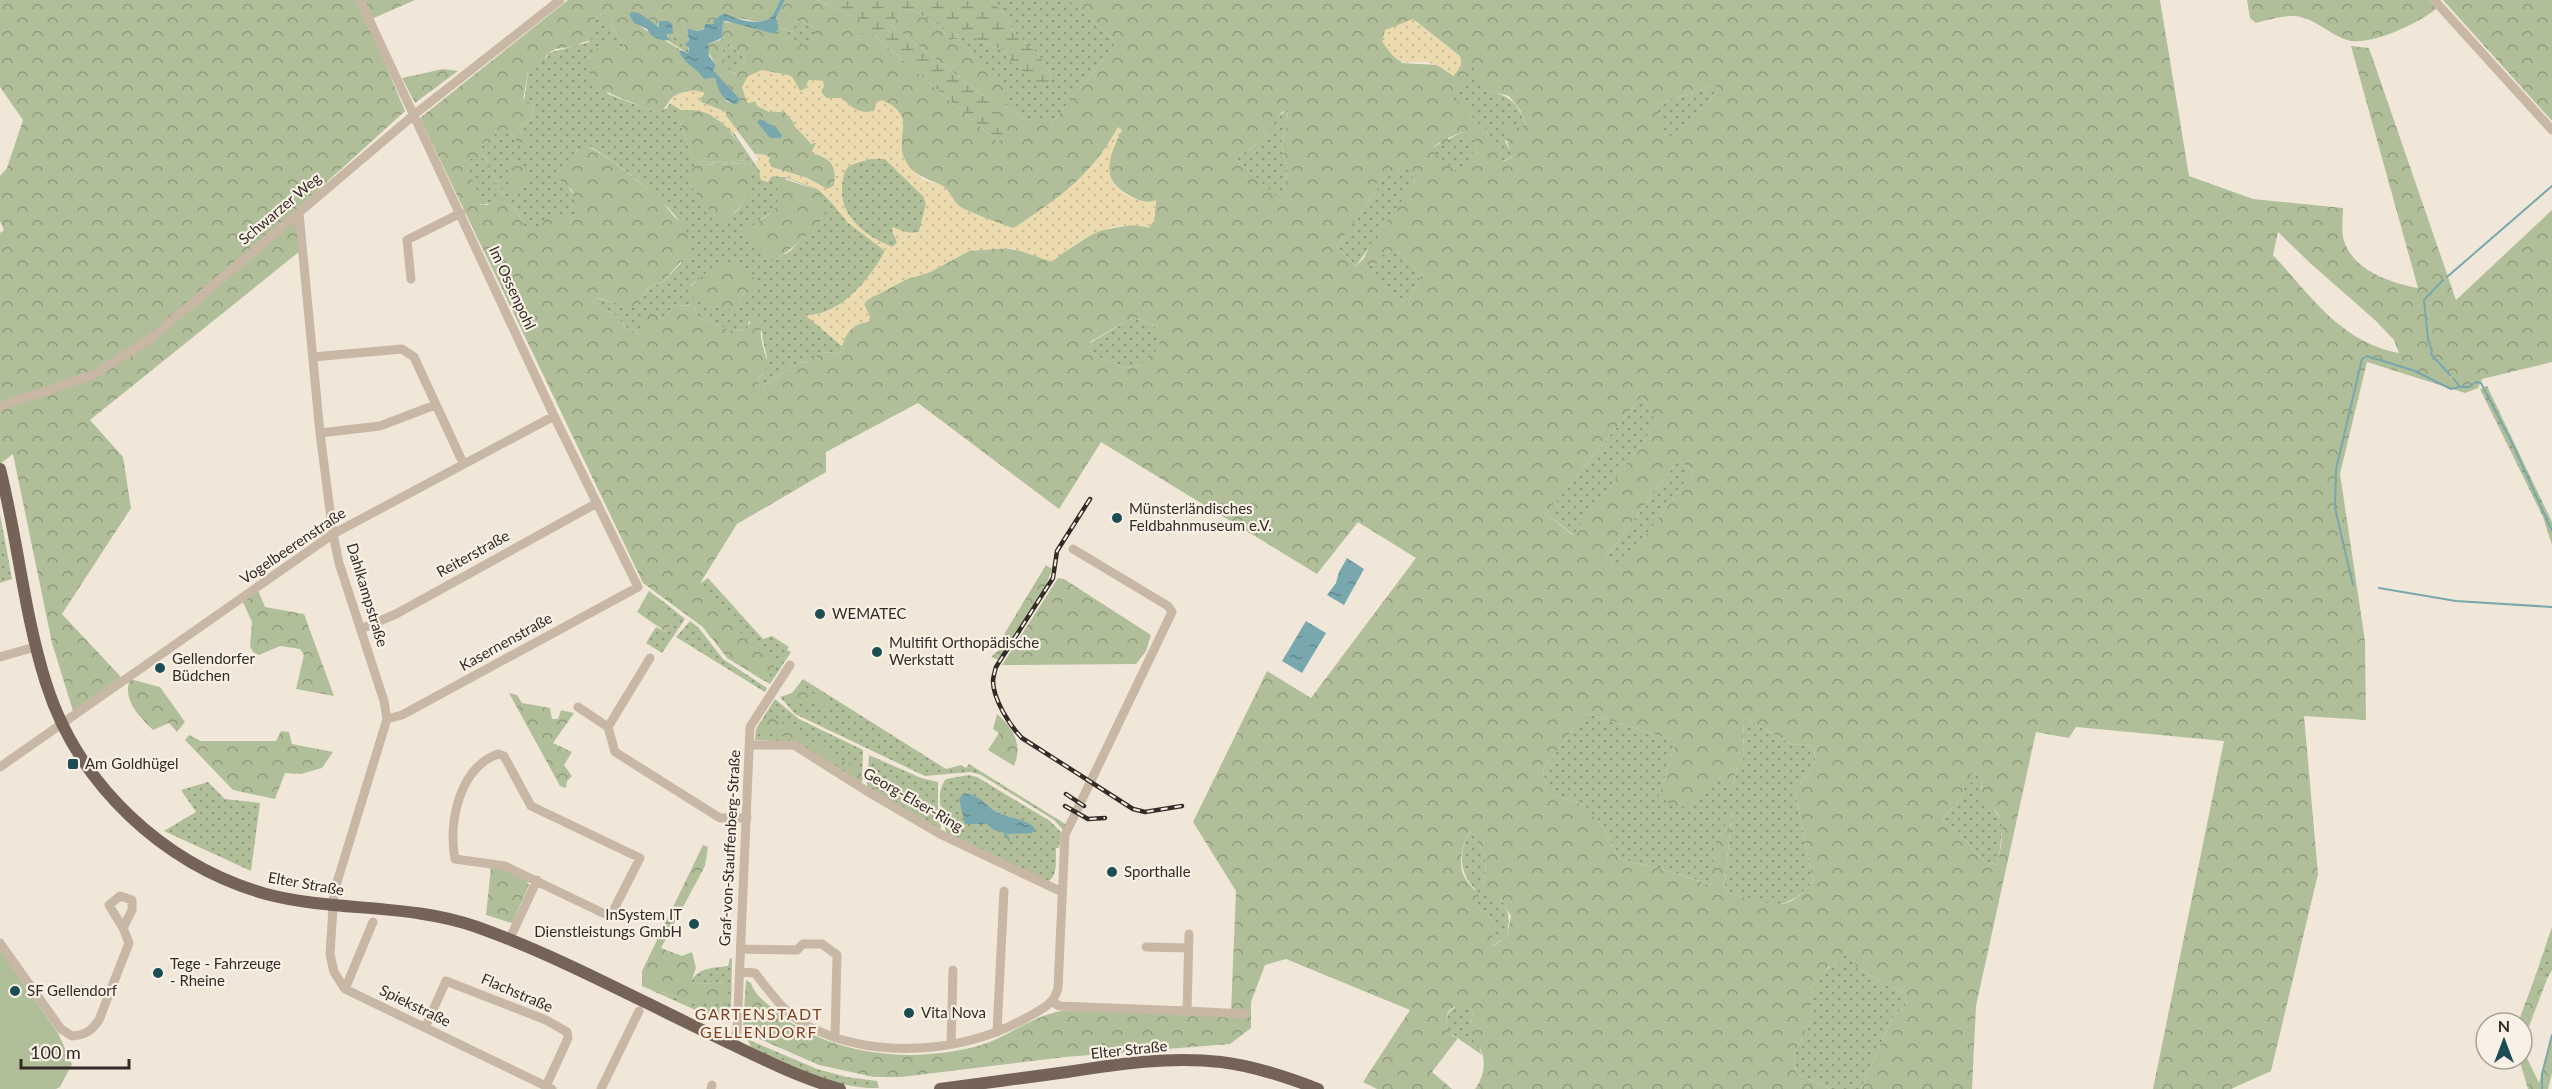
<svg xmlns="http://www.w3.org/2000/svg" width="2552" height="1089" font-family="Lato,sans-serif">
  <style>
    .grass { fill: url(#grass-dots); fill-rule: evenodd }
    .forest { fill: url(#forest-crowns); fill-rule: evenodd }
    .wetland { fill: url(#wetland-marsh) }
    .sand { fill: url(#sand-dots); fill-rule: evenodd }
    .pitch { fill: #b0bf99 }
    .water { fill: url(#water-ripples) }
    .lines { fill: none; stroke-linecap: round; stroke-linejoin: round }
    .stream { stroke: #78a8ad; stroke-width: 2 }
    .minor { stroke: #c8b7a5; stroke-width: 9 }
    .major { stroke: #766357; stroke-width: 12 }
    .rail-casing { stroke: #342b26; stroke-width: 4.5 }
    .rail { stroke: #f9f1e5; stroke-width: 2; stroke-dasharray: 7; stroke-linecap: butt }
    .poi-dot { fill: #1d4d54; stroke: #f9f1e5; stroke-width: 2 }
    .labels { text-anchor: middle; stroke-width: 4.5; stroke-linejoin: round; paint-order: stroke }
    .street-label { font-size: 15px; fill: #342b26; stroke: #f9f1e5 }
    .poi-label { font-size: 15px; fill: #342b26; stroke: #f9f1e5; text-anchor: start }
    .neighbourhood-label { font-size: 16px; letter-spacing: 1.5px; fill: #813e21; stroke: #f9f1e5 }
  </style>
  <defs>
    <pattern id="grass-dots" width="8" height="8" patternUnits="userSpaceOnUse" patternTransform="scale(1.5)"><rect width="8" height="8" fill="#b0bf99"/><path d="M2 2h.1M6 6h.1" fill="none" stroke="#909b7d" stroke-width="1.8" stroke-linecap="round"/></pattern>
    <pattern id="forest-crowns" width="20" height="18" patternUnits="userSpaceOnUse" patternTransform="scale(1.5)"><rect width="20" height="18" fill="#b0bf99"/><path d="M2 6a3 3 0 1 1 6 0M12 15a3 3 0 1 1 6 0" fill="none" stroke="#909b7d"/></pattern>
    <pattern id="wetland-marsh" width="20" height="14" patternUnits="userSpaceOnUse" patternTransform="scale(1.5)"><rect width="20" height="14" fill="#b0bf99"/><path d="M1 5h8M5 5V1M11 12h8M15 12V8" fill="none" stroke="#909b7d"/></pattern>
    <pattern id="sand-dots" width="8" height="8" patternUnits="userSpaceOnUse" patternTransform="scale(1.5)"><rect width="8" height="8" fill="#ecdbaf"/><path d="M2 2h.1M6 6h.1" fill="none" stroke="#cbbc96" stroke-width="1.8" stroke-linecap="round"/></pattern>
    <pattern id="water-ripples" width="26" height="14" patternUnits="userSpaceOnUse" patternTransform="scale(1.5)"><rect width="26" height="14" fill="#78a8ad"/><path d="M2 4q2-2 4 0t4 0M15 11q2-2 4 0t4 0" fill="none" stroke="#63898d"/></pattern>
  </defs>
  <rect width="100%" height="100%" fill="#f1e7d9"/>
  <path class="grass" d="M991 0H1069L1112 38 1115 45 1051 124 1026 121 1005 105 1001 86 957 39 958 26 979 41 1003 50 1012 63 1050 80 1051 74 1038 54 1013 31 1007 17Z
    M601 14 609 21 625 48 620 50 600 46 589 58 608 94 655 112 667 108 670 103 681 110 691 108 714 116 734 133 759 170 772 176 786 177 818 189 837 208 883 247 885 251C870 279 840 316 806 315L842 346 840 354 828 352 818 354 810 362 797 363 760 389 758 378C776 361 762 352 762 332L749 321 748 327 744 331 730 330 699 318 694 306 673 305 667 316 660 319 656 313 641 335 629 330 615 315 598 306 594 301 596 298 633 307 639 303 648 288 663 282 681 263C681 251 683 230 678 220 665 199 613 160 591 147L577 150 559 171 576 199 577 212 569 219 561 217 537 235 526 230 516 209 502 201 481 205 463 161 482 155 501 195H504L481 150 483 143 493 138 496 130H508L517 142 522 134 517 128 533 118 532 103H522L525 96 528 71 547 57 548 53 589 42 593 20ZM714 116 733 134 747 160 721 163 694 161 679 120ZM741 163 753 165 751 185 746 198 738 210 724 221 714 215 688 182 695 164 721 165ZM786 178 818 190 822 218 790 251 773 262 756 222 773 212 778 203V192ZM698 280 757 286 749 287 739 301 690 286Z
    M800 21 815 28V38L799 49 794 39 775 34 779 28 793 32 795 22Z
    M672 31 689 41 688 53 668 41V33Z
    M722 38 746 59 737 74C718 67 728 56 719 41Z
    M1472 63 1491 92C1513 97 1517 104 1526 124L1505 141 1513 156 1502 162 1485 129 1474 121 1469 110 1448 105Z
    M1714 86H1720L1709 102 1666 141 1657 108 1659 103Z
    M1288 110 1286 128 1281 143 1288 169 1281 201 1235 158C1245 152 1255 147 1263 138 1271 129 1277 114 1288 110Z
    M1463 132 1478 144 1460 176 1429 149Z
    M870 159H885L924 197 926 204 919 232C910 234 902 231 892 231L898 243 892 247C866 236 838 216 842 185 843 179 843 172 848 167 853 163 864 161 870 159Z
    M1410 162 1415 183 1356 266 1337 247 1377 189 1376 184Z
    M1390 251H1397L1422 275 1407 304 1363 271 1370 264 1374 266 1382 259V255Z
    M1138 318 1157 328 1161 347 1139 366 1125 368 1096 356 1091 352 1090 343 1128 320Z
    M2487 386 2552 522V545L2543 517 2480 389Z
    M1642 396 1657 423 1574 535 1546 514Z
    M1678 460 1693 471 1620 571 1605 559Z
    M0 514 12 579 0 583Z
    M708 578 763 639 772 636 789 647 787 650 791 652 770 684 727 658 715 642 717 639 711 638 703 627 674 605C684 590 694 588 708 578Z
    M664 602 685 619 662 653 646 643 656 627 666 632 673 620 663 605Z
    M690 621 698 627 723 659 767 688 765 692 676 637Z
    M803 679 946 769 961 765 966 768 969 764 1067 825 1063 830 1054 820 981 775 971 772 925 776 795 714 780 697 792 693Z
    M775 699 799 719 863 750 862 783 795 742 755 740 756 729Z
    M1585 713 1676 741 1659 796 1722 777 1733 786 1737 766 1743 759 1744 717 1791 744 1813 746 1816 762 1795 791 1813 882C1805 890 1798 898 1787 902 1774 909 1738 896 1724 891L1732 812 1728 810 1724 834 1716 835 1711 885 1673 872 1619 859 1604 828 1584 805 1547 793 1543 770Z
    M869 755 921 778 938 782V810L941 828 939 829 867 787Z
    M1977 773 1981 778V789L2003 823 1998 865 1984 861 1957 831 1942 820 1963 795 1964 787 1971 774Z
    M969 775 977 777 1050 821 1061 832 1059 848H1056C1055 860 1059 876 1047 882L946 833C943 817 934 793 946 779Z
    M208 782 225 799 260 803 251 871 164 831 196 812 181 790Z
    M1470 831C1486 851 1488 859 1483 885 1506 902 1512 907 1507 936L1492 946V923L1487 912 1477 908 1475 889C1458 872 1459 851 1470 831Z
    M2552 927V970L2547 979 2535 977Z
    M1843 950 1849 951 1857 968 1890 987 1903 991 1907 1004 1892 1018 1861 1089H1830L1796 1073 1794 1054 1811 1021V994L1821 977Z
    M730 958 732 959 731 1013 722 1022 642 986 696 1003 725 982 701 984 691 982C698 967 714 968 728 966Z
    M1458 1006 1469 1008 1473 1012 1471 1024 1482 1055 1449 1032C1444 1020 1446 1011 1458 1006Z
    M747 1039 817 1069 847 1077 877 1081 879 1088C834 1089 790 1066 751 1047Z"/>
  <path class="forest" d="M0 0H415L367 21 405 111 296 210 300 251 90 420 123 457 131 508 62 614 121 677 73 711 52 643 13 454 0 464V233L4 230 0 221V176L7 168 23 120 0 87Z
    M568 0H780C777 5 775 13 771 17 761 27 745 17 734 18 721 19 710 27 698 31L687 28 689 41 672 31 629 14C638 30 665 39 681 50L679 52C686 64 696 68 704 79L715 78 726 101 736 105 740 99 712 69 716 65 707 50 708 44 719 40C727 54 720 68 736 74L746 59 722 38 723 22 746 24 794 39 800 48 815 38V28L800 21 795 22 794 32 779 28 776 18 785 0H817L862 20 855 41 864 32H870L997 141 988 99 891 25 903 9 914 11 940 26 949 40 957 39 1006 90 1005 105 1026 121 1043 120 1051 124 1115 45 1112 38 1069 0H2160L2189 176 2253 199 2343 208C2343 218 2341 231 2344 241 2354 271 2391 283 2418 288L2351 46 2369 48 2456 300 2552 210V362L2482 379 2478 388 2465 393 2367 362 2340 474 2365 641 2366 720 2304 716 2318 874 2271 1071 2231 1089H2153L2224 741 2076 727 2069 738 2036 732 1976 1006 1972 1089H1861L1892 1018 1907 1004 1903 991 1890 987 1857 968 1849 952 1843 950 1839 965 1833 968 1829 966 1811 994V1021L1794 1054 1796 1073 1830 1089H1475C1486 1075 1488 1052 1473 1040L1471 1024 1473 1012 1469 1008C1464 1008 1459 1006 1455 1007 1442 1011 1446 1029 1453 1036L1458 1038 1432 1072 1452 1089H1377L1363 1082 1410 1010 1286 959 1265 965 1251 1002V1028L1230 1044 1065 1057 901 1077H874L819 1065 748 1034 743 1027 746 980 751 983C755 996 765 1001 774 1010 829 1056 911 1064 978 1046 1007 1038 1033 1015 1062 1011L1231 1012 1236 891 1193 822 1267 671 1311 698 1416 558 1358 522 1317 574 1101 442 1059 509 918 403 826 452V472L737 524 699 585 734 623 739 631 775 664 764 681 727 657 703 627 643 583 420 118ZM601 14 609 21 625 48 620 50 608 43C599 46 590 51 589 62 586 89 614 94 633 103 641 106 647 110 656 112 670 108 665 102 675 96 683 90 696 92 705 93L699 99 700 102 726 112V116L755 154 766 155 771 167 807 178 827 189 834 186C838 160 830 162 812 151L817 142 811 144C802 133 794 122 784 111L778 112 755 101 749 103 742 87 748 78 792 77 800 91 805 89 809 80 822 81 821 92 826 98H841C851 106 858 115 874 111L878 106 902 117C905 131 898 146 904 158 912 175 926 178 941 185 950 190 952 200 959 206 961 209 1010 228 1014 228 1059 198 1092 176 1118 127 1111 155 1097 178 1129 195 1139 201 1145 203 1156 201L1154 221 1097 231 1066 251H1021L1000 247 969 251 930 272 907 279 867 300 864 304 870 317 868 322C849 324 844 337 840 354L828 352 818 354 810 362 797 363 760 389 758 378C774 363 765 360 762 342 760 334 761 326 760 317L753 316 748 327 744 331 730 330 699 318 694 306 673 305 667 316 660 319 656 313 649 315 642 322 644 330 641 335 629 330 615 315 598 306 594 301 596 298C608 299 619 306 633 307L639 303 648 288 663 282 682 260 689 258V241L685 224C673 220 668 206 659 198 649 189 596 146 586 147 575 148 566 162 559 171L561 181 572 190 577 212 569 219 561 217 545 219 537 235 531 228 526 230 516 209 502 201 500 198 487 205H480V197L464 161 482 156 501 195H504L481 150 483 143 493 138 496 130H508L517 142 526 144 530 138 528 133 522 134 517 128 533 118 532 103 523 101 528 71 542 63 548 53 556 49 577 46 581 43 591 40 594 32 593 20ZM1413 19 1461 57 1454 76 1437 65 1401 63ZM1472 64 1480 84 1491 92 1509 96 1520 110 1526 124 1519 128 1511 126 1504 132 1512 157 1503 162 1485 129 1474 121 1469 110 1460 102 1449 104ZM1714 86H1720L1709 102 1666 140 1657 108 1659 103ZM1288 111 1286 128 1281 143 1288 169 1281 200 1236 159 1262 140 1282 112ZM1463 132 1478 144 1460 175 1430 149 1439 143 1449 147 1448 138ZM1410 163 1415 183 1372 241 1364 258 1356 266 1337 247 1377 189 1376 184ZM2278 232 2310 263 2376 321 2394 340 2399 353C2341 342 2312 297 2273 255ZM1390 251H1397L1422 275 1407 304 1364 271 1370 264 1374 266 1382 259V255ZM1138 318 1157 328 1160 347 1139 366 1125 368 1096 356 1091 351 1090 342 1128 320ZM1642 396 1657 423 1573 535 1546 514ZM1678 460 1693 471 1620 570 1605 559ZM1585 713 1676 741 1659 796 1677 809 1703 799 1711 782 1721 777 1733 787 1737 766 1743 759 1744 717 1791 744 1813 746 1816 762 1795 791 1813 882C1806 889 1797 900 1786 903 1773 907 1737 896 1724 891L1732 811 1727 809 1724 834 1716 835 1710 885 1673 872 1619 859 1604 828 1584 805 1547 793 1543 770ZM1977 773 1981 778 1982 801C2011 814 2001 839 1998 865L1984 861 1957 831 1942 820 1963 795 1964 787 1972 782 1971 774ZM1470 831C1486 851 1488 860 1483 885L1491 897 1501 899 1511 916 1507 936 1493 946 1492 923 1487 912 1477 908 1479 896C1476 890 1471 887 1467 881 1456 867 1462 845 1470 831Z
    M2247 0H2429L2437 8C2420 23 2369 47 2347 40 2328 34 2313 16 2292 16 2280 16 2267 20 2256 23L2250 18Z
    M2443 0H2552V121Z
    M443 69 458 71 415 103 402 78Z
    M691 108C719 114 736 134 747 160L721 163 694 161 679 120 680 114Z
    M517 162C528 167 527 175 525 185L513 194 507 168 511 163Z
    M741 163 754 165C751 172 753 178 751 185 749 199 735 214 724 221 709 215 698 195 688 182L687 176 695 164 721 165Z
    M781 178 818 190C822 197 826 204 825 212 822 225 784 255 773 262L745 231 746 227C768 215 781 215 777 187Z
    M733 262 755 279 757 290 749 287 739 301 740 304 726 311 692 297 689 290 690 287 709 270Z
    M1046 565 1052 569 1045 588 999 660 991 657 999 650 997 646Z
    M1058 578 1064 579 1151 635 1146 651 1136 664 1002 665Z
    M257 588 265 607 304 614 334 696 296 689 304 655 300 649 280 646 259 655 254 653 250 647 252 622 242 600Z
    M649 591 664 602 665 607 672 614 673 620 666 632 637 612Z
    M130 679 160 687 185 722 177 732 169 723 153 730C139 716 122 700 130 679Z
    M798 690C811 689 822 698 830 707L807 701 794 702 791 698Z
    M509 693 517 695 522 703 550 708 552 719H558L561 710 574 713 553 743 572 752 564 765 572 776 567 781 566 788 560 786Z
    M768 714 861 772 863 779 861 780 793 738 761 730Z
    M997 714C1014 728 1023 745 1014 766L988 750 999 733 993 729Z
    M281 731 289 732 292 744 333 752 322 768 301 774 285 773 275 799 233 790 185 740 189 735 201 741H276Z
    M870 779H877L908 800V803L905 806 870 785Z
    M919 804 933 807 940 823 939 825 911 808Z
    M703 845 708 847 705 866 661 948 682 956 692 952 696 968 691 982 701 984 725 982 729 999 725 1005 704 999 696 1003 642 986V971Z
    M491 867C504 870 523 873 529 885L512 923 486 915Z
    M2535 977 2547 979 2528 1029 2526 1056 2539 1083 2552 1037V1073L2548 1089H2528L2519 1059H2522V1023H2518Z"/>
  <path class="wetland" d="M817 0H991L1007 17 1013 31 1038 54 1051 74 1050 80 1046 84H1039L1012 63 1003 50 979 41 958 27 957 39 949 40 940 26 914 11 903 9 891 25 988 99 1003 127 1002 140 997 141 870 32 864 33 848 46 862 20Z"/>
  <path class="sand" d="M1413 19 1461 57V65L1454 76C1449 73 1443 68 1438 66 1410 53 1405 78 1382 41L1385 30Z
    M762 70 788 75 792 77 800 91 805 89 809 80 823 81 824 86 821 92 826 98H841C852 106 856 115 874 111L877 102 882 100C919 116 893 135 904 159 908 167 919 178 927 181 932 183 937 183 941 185 950 190 952 200 959 206 961 209 1011 228 1014 228 1058 199 1093 175 1118 127L1122 130C1103 167 1101 191 1148 203L1156 200 1154 221 1149 228C1111 217 1079 240 1052 262L1012 248 969 251 930 272 907 279 867 300 864 304 870 317 868 322C854 323 845 333 842 346L805 315C840 317 870 280 885 251L848 223 827 197 818 189 786 177 772 176 768 182 761 180 759 170 755 162 759 159 755 154 766 155 770 158 768 161 771 167 807 178 827 189 834 186C837 169 832 156 813 154L812 151 817 142 812 144 795 127 792 120 784 111 769 112 757 106 755 101 747 103 742 87 748 76ZM870 159H885L924 197 926 204 919 232 912 234 892 227 897 243 892 247C866 237 838 215 842 185 843 179 843 172 848 167 853 163 864 161 870 159Z
    M693 90 705 93 700 99 701 102 726 112V116L738 131 734 133C715 115 707 109 681 110L670 103 674 96Z"/>
  <path class="pitch" d="M0 950 58 1033 72 1064 60 1087 56 1089H0Z"/>
  <path class="water" d="M780 0H785L776 18 779 28 775 34 726 21 723 22 722 38 708 44 709 56 716 65 713 70 740 99 736 105C722 100 719 92 715 78L704 79C696 68 685 64 679 52L681 50 688 53 689 48 685 44 689 41 687 28 698 31 704 29 705 24H714L713 21 724 13C735 19 760 27 771 17 775 13 777 5 780 0Z
    M632 12 639 13 659 27V21H668L672 24 673 34 668 33 667 36 670 40C661 42 650 37 647 29L634 23 629 14Z
    M760 119 775 127 782 135 781 138H770L757 122Z
    M1347 558 1364 569 1344 605 1327 595 1336 583 1339 572Z
    M1306 621 1326 633 1302 673 1282 661Z
    M964 793C987 798 985 808 1001 814 1011 819 1028 819 1035 829L1032 833 1009 834 994 830 987 824H965L959 799Z"/>
  <g class="lines">
    <path class="stream" d="M2447 277 2552 186
      M2443 280 2424 300 2428 339 2432 351 2431 354 2450 375
      M2453 378 2460 387H2469L2476 382 2481 383 2513 445 2552 531
      M2353 585 2335 508 2336 469 2362 359 2367 356 2415 371 2451 389 2460 387
      M2379 588 2456 601 2552 607
      M1005 833 1009 840
      M2542 1089V1074L2552 1035"/>
    <path class="minor" d="M360 0 554 416 638 587 402 715 387 719
      M2434 0 2552 130
      M299 213 320 433 333 534 339 563 384 701 387 719 334 892 330 954 334 972 345 989 552 1089
      M411 279 407 240 461 213
      M313 357 402 349 414 357 463 463
      M0 406 93 375 150 339 415 114 560 0
      M320 433 380 426 435 405
      M361 629 396 614 597 503
      M0 657 35 647
      M650 658 608 727 615 752 720 818H747
      M578 707 608 727
      M750 745H794L865 790 942 835 1062 892
      M498 754 504 756 531 806 640 858 612 913 605 914 505 866 455 859C448 823 459 768 498 754Z
      M0 767 333 534 554 416
      M509 940 537 880
      M0 943 61 1029 72 1036C86 1035 91 1031 99 1020L129 943 123 928 109 905 120 896 132 900V910L123 928
      M1146 947 1188 948
      M741 949 797 950 803 944H822L837 955 835 1038
      M740 972 755 973C771 993 786 1016 810 1027 875 1060 963 1053 1026 1018 1040 1010 1054 1005 1058 988L1065 835 1172 612 1168 606 1073 549
      M345 989 373 922
      M1052 1001 1059 1006 1187 1011 1189 934
      M1187 1011 1245 1014
      M425 1028 446 981 546 1020 567 1032 568 1038 546 1086
      M997 1032 1004 891
      M731 1044 737 1032 750 727 790 665
      M951 1044 953 970
      M601 1089 639 1011
      M711 1089 712 1085"/>
    <path class="major" d="M0 469C18 540 24 614 46 683 78 785 164 865 266 894 334 912 410 903 477 927 561 957 642 1002 723 1040 761 1058 799 1078 840 1089
      M940 1089C982 1083 1025 1078 1067 1072 1118 1064 1170 1056 1221 1062 1255 1066 1287 1077 1318 1089"/>
    <g class="rail-casing">
      <path id="rail" d="M1090 499 1057 551 1053 578 996 667C995 671 993 677 993 681 993 699 1010 726 1022 738L1133 809 1145 812 1182 806
        M1066 794 1084 806
        M1065 806 1088 819 1105 818"/>
    </g>
    <use href="#rail" class="rail"/>
  </g>
  <g class="poi-dot">
    <circle cx="1117" cy="518" r="6"/>
    <circle cx="820" cy="614" r="6"/>
    <circle cx="877" cy="652" r="6"/>
    <circle cx="160" cy="668" r="6"/>
    <rect x="67" y="758" width="12" height="12" rx="3"/>
    <circle cx="1112" cy="872" r="6"/>
    <circle cx="694" cy="924" r="6"/>
    <circle cx="158" cy="973" r="6"/>
    <circle cx="15" cy="991" r="6"/>
    <circle cx="909" cy="1013" r="6"/>
  </g>
  <g class="labels">
    <g class="street-label">
      <text transform="translate(280 209) rotate(-40)" y="5">Schwarzer Weg</text>
      <text transform="translate(512 288) rotate(65)" y="5">Im Ossenpohl</text>
      <text transform="translate(293 546) rotate(-34)" y="5">Vogelbeerenstraße</text>
      <text transform="translate(473 554) rotate(-29)" y="5">Reiterstraße</text>
      <text transform="translate(367 595) rotate(73)" y="5">Dahlkampstraße</text>
      <text transform="translate(506 642) rotate(-29)" y="5">Kasernenstraße</text>
      <text transform="translate(913 800) rotate(30)" y="5">Georg-Elser-Ring</text>
      <text transform="translate(730 848) rotate(-87)" y="5">Graf-von-Stauffenberg-Straße</text>
      <text transform="translate(306 884) rotate(10)" y="5">Elter Straße</text>
      <text transform="translate(517 993) rotate(23)" y="5">Flachstraße</text>
      <text transform="translate(415 1006) rotate(26)" y="5">Spiekstraße</text>
      <text transform="translate(1129 1050) rotate(-6)" y="5">Elter Straße</text>
    </g>
    <g class="poi-label">
      <text x="1129" y="514">Münsterländisches<tspan x="1129" dy="17">Feldbahnmuseum e.V.</tspan></text>
      <text x="832" y="619">WEMATEC</text>
      <text x="889" y="648">Multifit Orthopädische<tspan x="889" dy="17">Werkstatt</tspan></text>
      <text x="172" y="664">Gellendorfer<tspan x="172" dy="17">Büdchen</tspan></text>
      <text x="85" y="769">Am Goldhügel</text>
      <text x="1124" y="877">Sporthalle</text>
      <text x="682" y="920" text-anchor="end">InSystem IT<tspan x="682" dy="17">Dienstleistungs GmbH</tspan></text>
      <text x="170" y="969">Tege - Fahrzeuge<tspan x="170" dy="17">- Rheine</tspan></text>
      <text x="27" y="996">SF Gellendorf</text>
      <text x="921" y="1018">Vita Nova</text>
    </g>
    <g class="neighbourhood-label">
      <text x="759" y="1020">GARTENSTADT<tspan x="759" dy="18">GELLENDORF</tspan></text>
    </g>
  </g>
  <g transform="translate(2504 1041)"><circle r="28" fill="#f9f1e5" stroke="#aaa299" stroke-width="1.5"/>
  <path d="M0-4.5L10 22L0 15L-10 22Z" fill="#1d4d54"/>
  <text y="-9" font-size="16" font-weight="bold" text-anchor="middle" fill="#342b26">N</text>
  </g>
  <path d="M21 1059v9h108v-9" fill="none" stroke="#342b26" stroke-width="3"/>
  <text x="30" y="1059" font-size="18" fill="#342b26" stroke="#f9f1e5" stroke-width="4.5" paint-order="stroke">100 m</text>
</svg>
